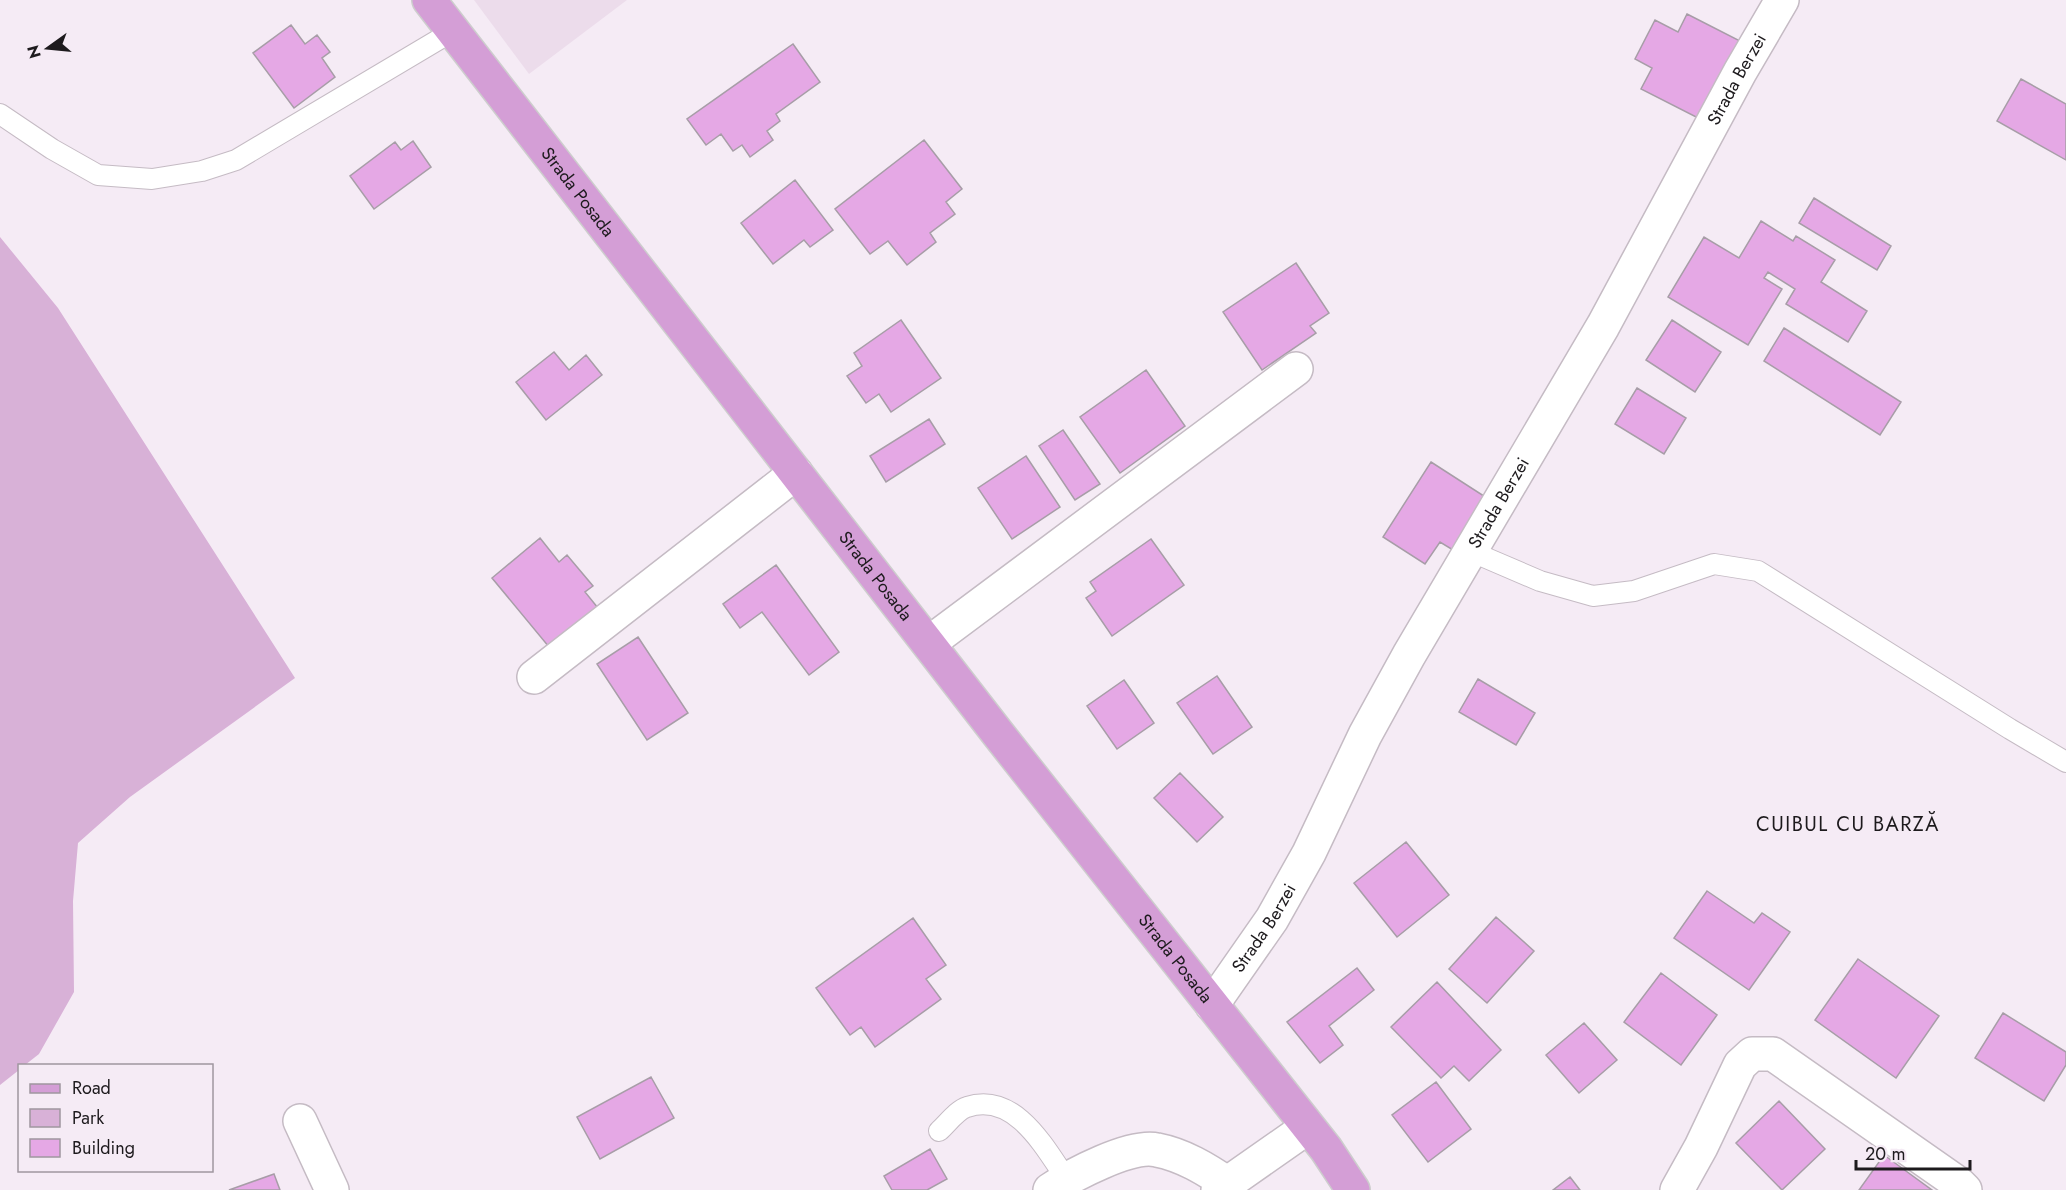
<svg xmlns="http://www.w3.org/2000/svg" width="2066" height="1190" font-family="Jost,sans-serif">
  <style>
    .built { fill: #ecdceb }
    .green { fill: #d8b1d7 }
    .building { fill: #e5a8e5; stroke: #a79da7; stroke-width: 1.5 }
    .lines { fill: none; stroke-linecap: round; stroke-linejoin: round }
    .service-casing { stroke: #c5bbc4; stroke-width: 22 }
    .minor-casing { stroke: #c5bbc4; stroke-width: 36 }
    .primary-casing { stroke: #cdcdcd; stroke-width: 36 }
    .service { stroke: #fff; stroke-width: 20 }
    .minor { stroke: #fff; stroke-width: 33 }
    .primary { stroke: #d49ed6; stroke-width: 33 }
    .labels { text-anchor: middle; stroke-width: 6; stroke-linejoin: round; paint-order: stroke }
    .street-label { font-size: 18px; fill: #1d1a1d; stroke: #f5ebf5 }
    .neighbourhood-label { font-size: 20px; letter-spacing: 1.5px; fill: #1d1a1d; stroke: #f5ebf5 }
  </style>
  <rect width="100%" height="100%" fill="#f5ebf5"/>
  <path class="built" d="M474 0H627L529 74Z"/>
  <path class="green" d="M0 237 58 308 295 678 130 797 78 843 73 901 74 992 39 1054 25 1065 20 1066 19 1070 0 1085Z"/>
  <path class="building" d="M1687 14 1742 42 1702 120 1641 89 1652 68 1635 59 1655 20 1678 32Z
    M291 25 305 44 317 35 330 52 322 58 335 77 294 108 253 53Z
    M793 44 820 82 776 114 780 121 767 131 773 140 750 157 742 145 733 151 721 134 706 145 687 119Z
    M2021 79 2066 104V160L1997 121Z
    M924 140 962 189 946 202 955 214 930 233 936 242 907 265 888 241 870 254 835 209Z
    M413 141 431 167 374 209 350 176 395 142 401 150Z
    M795 180 833 230 810 247 804 240 773 264 741 223Z
    M1814 198 1891 246 1877 270 1799 223Z
    M1761 221 1793 241 1796 236 1835 260 1821 282 1867 311 1848 342 1786 304 1795 289 1768 272 1764 278 1782 289 1748 345 1668 297 1704 237 1739 258Z
    M1296 263 1329 313 1310 326 1316 333 1262 370 1223 312Z
    M901 320 941 378 891 412 879 394 866 403 847 376 862 366 854 353Z
    M1672 320 1721 352 1695 392 1646 360Z
    M1784 328 1901 402 1880 435 1764 361Z
    M554 352 569 370 586 355 602 375 546 420 516 382Z
    M1146 370 1185 426 1120 473 1080 417Z
    M1637 388 1686 418 1664 454 1615 424Z
    M929 419 945 444 886 482 870 456Z
    M1063 430 1100 484 1075 500 1039 446Z
    M1026 456 1060 507 1012 539 978 488Z
    M1431 462 1487 498 1453 550 1440 542 1425 564 1383 537Z
    M540 538 559 562 567 555 593 586 585 592 602 613 554 653 492 578Z
    M1151 539 1184 585 1112 636 1086 598 1096 591 1090 582Z
    M776 565 839 652 809 675 762 612 740 628 723 604Z
    M638 637 688 713 647 740 597 664Z
    M1217 676 1252 727 1213 754 1177 703Z
    M1478 679 1535 713 1516 745 1459 712Z
    M1124 680 1154 723 1117 749 1087 706Z
    M1180 773 1223 817 1197 842 1154 798Z
    M1406 842 1449 895 1397 937 1354 883Z
    M1707 891 1754 923 1762 913 1790 932 1749 990 1674 938Z
    M1496 917 1534 951 1487 1003 1449 969Z
    M913 918 946 965 926 979 941 999 875 1047 861 1027 850 1035 816 988Z
    M1858 959 1939 1016 1896 1078 1815 1020Z
    M1357 968 1374 990 1329 1026 1343 1045 1320 1063 1287 1022Z
    M1661 973 1717 1015 1681 1065 1624 1022Z
    M1437 982 1501 1050 1469 1081 1454 1066 1441 1078 1391 1027Z
    M2003 1013 2066 1052V1065L2044 1101 1975 1058Z
    M1584 1023 1617 1060 1579 1093 1546 1055Z
    M651 1077 674 1118 600 1159 577 1117Z
    M1436 1082 1471 1129 1428 1162 1392 1115Z
    M1779 1101 1825 1149 1782 1190 1736 1143Z
    M930 1149 947 1179 927 1190H892L884 1176Z
    M1884 1155 1932 1190H1859Z
    M274 1174 280 1190H229Z
    M1570 1177 1580 1190H1553Z"/>
  <g class="lines">
    <g class="service-casing">
      <path id="service" d="M0 114 52 149 98 175 152 179 202 171 236 160 453 31
        M1470 551 1540 581 1593 596 1634 591 1714 564 1758 571 2010 729 2066 762
        M939 1131C947 1124 957 1110 967 1107 1015 1091 1045 1148 1067 1180"/>
    </g>
    <g class="minor-casing">
      <g id="minor">
        <path d="M929 643 1296 369"/>
        <path d="M534 677 796 473"/>
        <path id="s1" d="M1212 1005 1272 919 1309 853 1365 735 1409 655 1603 326 1740 72 1782 0"/>
        <path d="M300 1121 332 1190"/>
        <path d="M1050 1190C1072 1175 1131 1144 1157 1150 1183 1155 1206 1169 1228 1184"/>
        <path d="M1218 1190 1308 1127"/>
        <path d="M1677 1190 1701 1147 1740 1065 1752 1054H1773L1959 1184 1965 1190"/>
      </g>
    </g>
    <g class="primary-casing">
      <g id="primary">
        <path id="s2" d="M429 0 999 735 1326 1149 1353 1190"/>
      </g>
    </g>
    <use href="#service" class="service"/>
    <use href="#minor" class="minor"/>
    <use href="#primary" class="primary"/>
  </g>
  <g class="labels">
    <g class="street-label">
      <text dy="6" stroke="none"><textPath href="#s1" startOffset="1065">Strada Berzei</textPath></text>
      <text dy="6" stroke="none"><textPath href="#s2" startOffset="243">Strada Posada</textPath></text>
      <text dy="6" stroke="none"><textPath href="#s1" startOffset="579">Strada Berzei</textPath></text>
      <text dy="6" stroke="none"><textPath href="#s2" startOffset="729">Strada Posada</textPath></text>
      <text dy="6" stroke="none"><textPath href="#s1" startOffset="93">Strada Berzei</textPath></text>
      <text dy="6" stroke="none"><textPath href="#s2" startOffset="1215">Strada Posada</textPath></text>
    </g>
    <g class="neighbourhood-label">
      <text x="1848" y="831">CUIBUL CU BARZĂ</text>
    </g>
  </g>
  <rect x="18" y="1064" width="195" height="108" fill="#f5ebf5" stroke="#9f979f" stroke-width="1.5"/>
  <rect x="30" y="1084" width="30" height="9" fill="#d49ed6" stroke="#9f979f" stroke-width="1.5"/>
  <text x="72" y="1094" font-size="18" fill="#1d1a1d">Road</text>
  <rect x="30" y="1109" width="30" height="18" fill="#d8b1d7" stroke="#9f979f" stroke-width="1.5"/>
  <text x="72" y="1124" font-size="18" fill="#1d1a1d">Park</text>
  <rect x="30" y="1139" width="30" height="18" fill="#e5a8e5" stroke="#9f979f" stroke-width="1.5"/>
  <text x="72" y="1154" font-size="18" fill="#1d1a1d">Building</text>
  <g transform="translate(48 48) rotate(255)" stroke="#f5ebf5" stroke-width="4.5" paint-order="stroke">
  <path d="M0-4.5L10 22L0 15L-10 22Z" fill="#1d1a1d"/>
  <text y="-9" font-size="16" font-weight="bold" text-anchor="middle" fill="#1d1a1d">N</text>
  </g>
  <path d="M1856 1160v9h114v-9" fill="none" stroke="#1d1a1d" stroke-width="3"/>
  <text x="1865" y="1160" font-size="18" fill="#1d1a1d" stroke="#f5ebf5" stroke-width="4.5" paint-order="stroke">20 m</text>
</svg>
